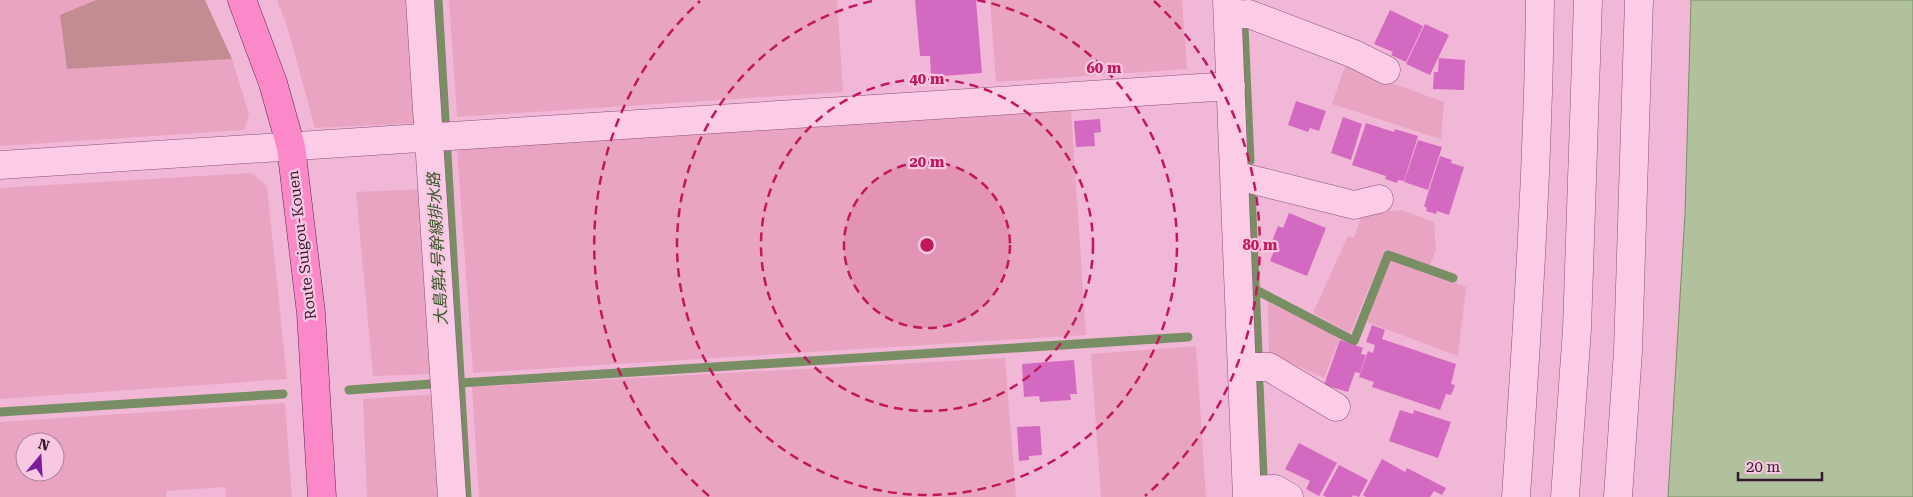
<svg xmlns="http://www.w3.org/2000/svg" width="1913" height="497" font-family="'Roboto Serif','Noto Sans JP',serif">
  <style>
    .farmland { fill: #e8a4c0; fill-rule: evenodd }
    .cemetery { fill: #c38c93 }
    .water { fill: #b1c19d; stroke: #798e65 }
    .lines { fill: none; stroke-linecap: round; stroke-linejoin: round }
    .stream { stroke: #798e65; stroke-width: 9 }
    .building { fill: #d469c2 }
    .minor-casing { stroke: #885279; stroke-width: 29 }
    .major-casing { stroke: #55274b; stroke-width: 29 }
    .minor { stroke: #fccbe6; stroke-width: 28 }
    .major { stroke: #fb89c9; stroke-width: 28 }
    .ring { fill: none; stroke: #c2185b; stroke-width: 2.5; stroke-dasharray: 9 6 }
    .labels { text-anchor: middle; stroke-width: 4.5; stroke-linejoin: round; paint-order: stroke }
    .street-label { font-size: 15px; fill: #35182f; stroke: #f8c7e2 }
    .water-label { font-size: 16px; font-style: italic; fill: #355726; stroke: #f8c7e2 }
    .centre { fill: #c2185b; stroke: #f8c7e2; stroke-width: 2.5 }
    .ring-label { font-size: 15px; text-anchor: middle; font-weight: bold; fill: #c2185b; stroke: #f8c7e2; stroke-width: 4.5; stroke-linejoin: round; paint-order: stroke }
  </style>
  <rect width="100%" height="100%" fill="#f1b7d7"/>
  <path class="farmland" d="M0 0H96L61 15 68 69 232 59 249 114 244 130 0 146Z
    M277 0H408L417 123 315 128 287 26Z
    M449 0H837L843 92 457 117Z
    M990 0H1182L1187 69 996 82Z
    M1345 66 1444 102 1441 139 1332 104Z
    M1071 110 1086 335 473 373 457 149Z
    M251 173 267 186 287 379 0 399V188Z
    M427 189 434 374 373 376 356 192Z
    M1401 210 1434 222 1436 250 1430 266 1385 250 1350 333 1313 313 1348 236 1354 238 1362 214Z
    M1390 259 1466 287 1458 356 1367 322Z
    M1268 302 1340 338 1324 378 1269 353Z
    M1196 346 1206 497H1101L1091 354Z
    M1005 358 1016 497H479L472 387Z
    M436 394 443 497H367L363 399Z
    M285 403 292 497H226L225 487 166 491V497H0V422ZM25 442H55V472H25Z"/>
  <path class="cemetery" d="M96 0H205L232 59 67 69 60 15Z"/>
  <path class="water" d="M1691 0H1913V497H1668L1685 214Z"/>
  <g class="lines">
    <path class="stream" d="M438 0 467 497
      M1244 26 1250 161
      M1251 191 1258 353
      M1256 290 1354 341 1388 255 1453 278
      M460 383 1188 337
      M1259 384 1263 474
      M349 390 431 384
      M0 412 283 394"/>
  </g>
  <path class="building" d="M915 0H976L982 73 931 77 930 56H920Z
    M1390 10 1423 26 1406 62 1391 55 1393 52 1374 44Z
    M1425 24 1449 35 1430 75 1406 64Z
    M1439 58 1465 60 1464 90 1433 89 1434 72H1438Z
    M1296 101 1326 111 1319 131 1310 128 1308 132 1288 125Z
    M1343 117 1362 124 1351 160 1331 153Z
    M1100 119 1101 132 1094 133 1095 146 1076 147 1074 121Z
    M1366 123 1394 132 1395 129 1418 136 1404 181 1398 180 1397 183 1385 179 1386 176 1352 165Z
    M1418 140 1442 147 1428 190 1404 182Z
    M1440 156 1452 160 1451 163 1464 167 1449 215 1437 211 1436 214 1426 211 1427 208 1424 206Z
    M1289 213 1326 228 1307 276 1270 261 1276 246 1271 244 1278 226 1283 228Z
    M1372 325 1385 330 1382 339 1456 364 1451 384 1455 385 1451 395 1446 394 1440 410 1372 387 1374 382 1359 377 1368 351 1373 353 1375 345 1366 342Z
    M1340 340 1363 348 1361 354 1366 355 1360 373 1355 372 1348 392 1324 385Z
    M1074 360 1077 394H1070L1071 400 1040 402 1039 396 1024 397 1022 364Z
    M1400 410 1413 414 1414 410 1451 422 1438 458 1389 441Z
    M1040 426 1042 455 1029 456V460L1019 461 1017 427Z
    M1299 443 1337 463 1319 496 1306 489 1310 481 1285 469Z
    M1382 459 1405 472 1407 468 1446 488 1442 495 1434 491 1430 497H1366L1363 495Z
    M1339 465 1368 480 1359 497 1353 495 1352 497H1326L1323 495Z"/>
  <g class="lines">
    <g class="minor-casing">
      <path id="minor" d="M420 0 452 497
        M1227 0 1247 497
        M1228 15 1249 14 1354 54 1386 70
        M0 165 1231 86
        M1234 175 1354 205 1379 199
        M1242 367H1269L1336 407
        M1247 490 1275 489 1289 497
        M1516 497C1527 332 1538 166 1540 0
        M1565 497 1577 329 1588 0
        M1618 497 1628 351 1639 0"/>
    </g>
    <g class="major-casing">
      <path id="major" d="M242 0 273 83 291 147 311 313 322 497"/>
    </g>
    <use href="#minor" class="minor"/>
    <use href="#major" class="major"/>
  </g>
  <circle cx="927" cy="245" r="83" fill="#c2185b" fill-opacity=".12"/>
  <g class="ring">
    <circle cx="927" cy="245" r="83"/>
    <circle cx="927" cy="245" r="166"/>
    <path d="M977 0A250 250 0 1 1 877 0"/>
    <path d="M709 496A333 333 0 0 1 700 1M1154 1A333 333 0 0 1 1145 496"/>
  </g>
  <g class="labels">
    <g class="street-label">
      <text transform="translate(302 245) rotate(-97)" y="5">Route Suigou-Kouen</text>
    </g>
    <g class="water-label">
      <text transform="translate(437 249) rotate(-93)" y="6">大島第4号幹線排水路</text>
    </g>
  </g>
  <circle cx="927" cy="245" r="8" class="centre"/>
  <g class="ring-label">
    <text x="1104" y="73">60 m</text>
    <text x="927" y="84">40 m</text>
    <text x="927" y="167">20 m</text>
    <text x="1260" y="250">80 m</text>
  </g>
  <g transform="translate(40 457) rotate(18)"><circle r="24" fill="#f8c7e2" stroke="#aa819a"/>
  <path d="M0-4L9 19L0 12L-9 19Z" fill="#7b1c9c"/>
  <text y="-8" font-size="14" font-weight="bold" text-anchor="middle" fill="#35182f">N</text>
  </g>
  <path d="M1738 472v8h84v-8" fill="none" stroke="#35182f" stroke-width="2.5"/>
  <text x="1746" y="472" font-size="15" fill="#35182f" stroke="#f8c7e2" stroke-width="4" paint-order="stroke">20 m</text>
</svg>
